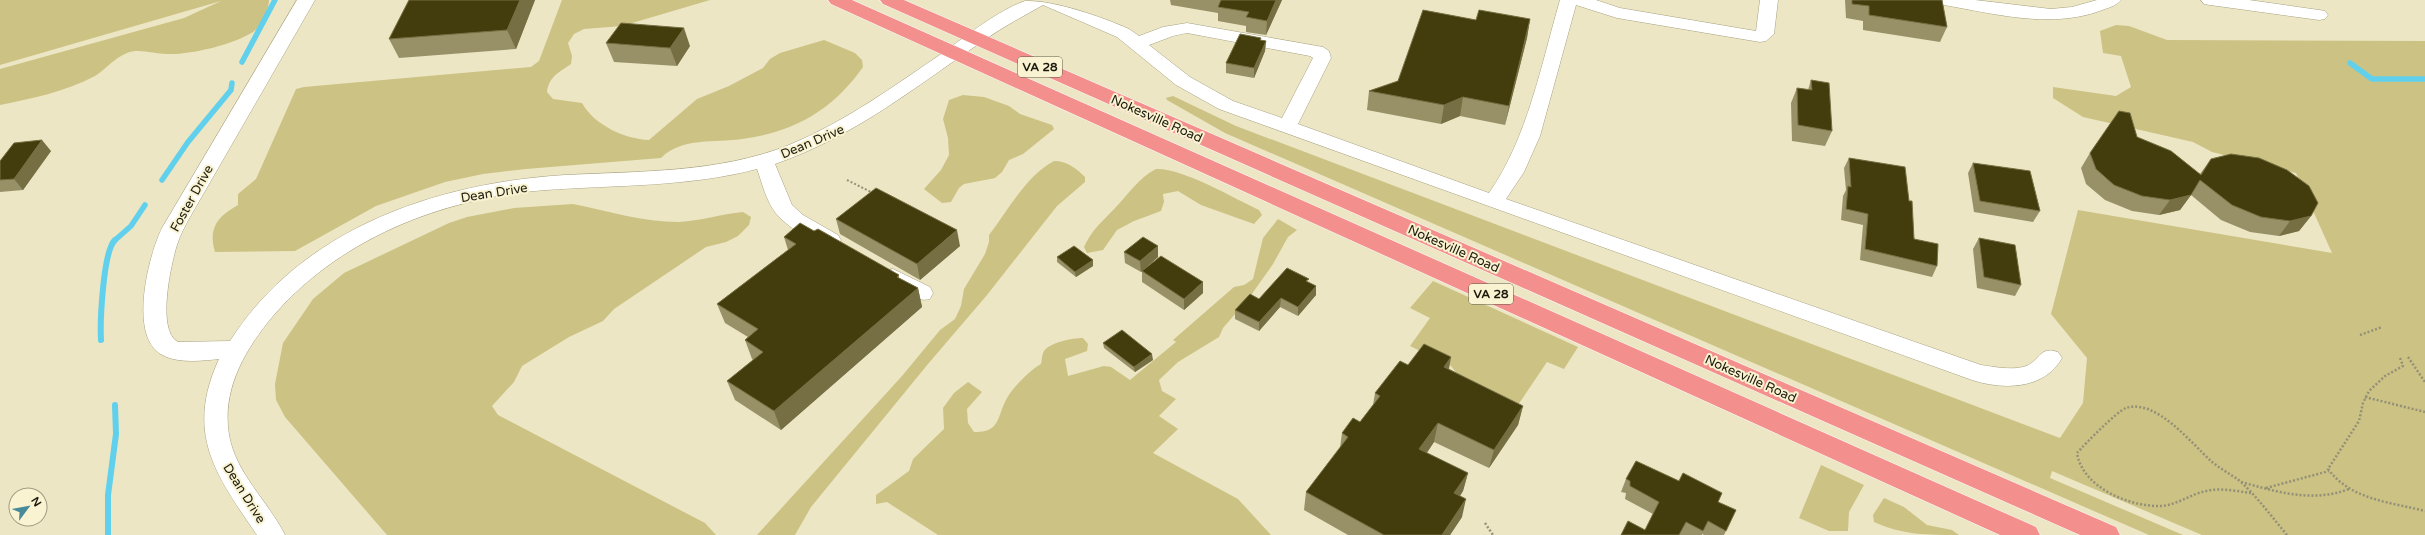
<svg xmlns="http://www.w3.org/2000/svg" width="2425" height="535" font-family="'Varela Round',sans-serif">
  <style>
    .green { fill: #ccc284 }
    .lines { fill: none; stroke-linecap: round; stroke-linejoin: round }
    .stream-far1 { stroke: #61d0ec; stroke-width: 5.5 }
    .stream { stroke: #61d0ec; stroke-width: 6 }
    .minor-casing { stroke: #a7a181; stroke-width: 1 }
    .highway-casing { stroke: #fff; stroke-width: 1 }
    .path-far1 { stroke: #949077; stroke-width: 2; stroke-dasharray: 2 2; stroke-linecap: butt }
    .path { stroke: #949077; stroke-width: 2.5; stroke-dasharray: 2 2; stroke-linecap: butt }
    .minor { fill: #fff; fill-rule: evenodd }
    .highway { fill: #f3908e; fill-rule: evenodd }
    .wall { fill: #989168 }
    .shaded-wall { fill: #766f43 }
    .building { fill: #433c0c; stroke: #766f43 }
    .labels { text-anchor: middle; stroke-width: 4; stroke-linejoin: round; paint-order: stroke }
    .shield { fill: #f9f3d1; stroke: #5e5b48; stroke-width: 1 }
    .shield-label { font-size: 12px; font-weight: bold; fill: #1c1a0e }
    .street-label { font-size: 13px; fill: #1c1a0e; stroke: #f9f3d1 }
  </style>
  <rect width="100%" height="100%" fill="#ece6c4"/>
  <path class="green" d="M0 0H269C269 9 261 27 253 32 232 45 191 55 166 54 154 54 139 48 127 53 114 58 106 69 95 76 65 92 33 98 0 105V69L184 18 221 1 0 65Z
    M562 0H710L622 26 584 29 574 34 568 43 572 56 571 64C560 72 549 76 547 92L553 99 582 103C594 125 625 139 649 140L697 99 729 86 763 68 770 59 780 53 824 40 855 53 862 60 863 67C833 110 794 132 742 139 715 143 682 137 661 158L526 169 483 174 445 182 376 206 295 251 215 252C208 228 217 217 238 205V194L256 179 296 89 304 87 531 67 539 61Z
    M2116 25 2129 26 2167 40 2425 41V535H2202L2052 471 2050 478 2183 535H2149L1225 133 1167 100 1166 98 1173 96 1236 126 2060 438 2083 403 2087 358 2051 314 2078 210 2332 253 2296 173 2212 152 2193 142 2083 117 2053 98V87L2116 96 2131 87 2121 56 2103 53 2100 31Z
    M963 95 984 97 1009 106 1020 114 1052 125 1054 129 1023 154 1009 160 1002 172 995 178 964 184 959 188 951 202 942 203 924 189 941 170 949 155 948 138 943 119 949 100Z
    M1054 161C1067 161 1076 168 1085 177V182L1057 206 987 295 928 364 811 507 795 535H757L902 376 940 330 955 319 961 306 964 289 985 254 989 242V235C1008 210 1026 176 1054 161Z
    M1156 169C1183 168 1233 198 1259 210L1262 215 1254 224 1201 205 1178 191 1163 194 1164 202 1161 211 1134 221 1117 230 1103 250 1087 253 1084 247C1092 229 1104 220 1117 206 1130 192 1139 178 1156 169Z
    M573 204C608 211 643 222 679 222 700 221 721 214 743 212L751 217 749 225 738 236 726 242 706 247 614 309 603 321 569 337 522 366 514 382 492 406 498 415 705 523 716 535H387L285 417 276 400 275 384 283 343 313 299 344 273 449 223 467 217 514 208Z
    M1278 219 1297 230 1288 237 1273 264 1249 298 1223 328 1219 337 1178 362 1159 380 1162 391 1176 399 1159 416 1178 429 1153 453 1238 499 1271 535H938L887 502 876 504V495L909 471 913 459 944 429 943 408 954 393 968 382 982 392 967 409 968 423 974 432C1000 433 997 417 1006 400 1012 388 1030 370 1041 364 1042 360 1042 354 1044 351 1051 342 1072 338 1083 338L1088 344 1087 351 1065 359 1068 376 1104 366 1111 367 1130 380 1176 342 1173 340 1234 287 1244 285 1253 279 1263 238Z
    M1433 281 1578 347 1564 369 1547 362 1518 405 1458 375 1451 366 1410 346 1430 318 1410 308Z
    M1821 465 1864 485 1849 512 1848 531H1829L1799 518Z
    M1884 498 1904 507 1927 525 1952 530 1959 535C1928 535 1902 535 1874 522L1873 515Z"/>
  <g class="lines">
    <path class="stream-far1" d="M242 62 275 0
      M2350 63 2372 79H2425
      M162 180 188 142 231 90 232 83
      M114 241 131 226 145 205"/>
    <path class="stream" d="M101 340C100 322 103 251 115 240
      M108 535V495L116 434 115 405"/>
    <g class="minor-casing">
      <path id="minor" d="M297 0H315L190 217C185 226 180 235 177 245 171 264 156 331 178 342L230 341C302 228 437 183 565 175 639 171 719 173 789 145 845 122 894 86 944 52 967 35 999 10 1025 1 1054 0 1102 17 1129 29L1139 36 1163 27 1187 23 1323 47 1329 51 1331 58 1298 124 1489 193C1528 137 1541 65 1560 0H1596L1620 8 1756 31 1760 0H1778L1774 34 1766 41 1760 42 1617 18 1576 5 1540 136 1524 172 1506 199 1981 365C1995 367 2010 370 2023 367 2040 363 2038 345 2058 352L2062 358C2044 390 2003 390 1972 380L1219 109 1176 85 1117 37 1043 5C1024 16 1004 26 986 39 916 86 856 136 775 164L792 205 803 215 838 235 841 240 838 245C821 250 785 226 775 212 766 200 762 183 757 169 689 187 616 185 546 190 442 198 336 239 268 322 242 355 222 392 229 435 236 474 268 501 285 535H257C215 474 185 433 219 359 200 361 175 364 159 353 129 332 149 254 162 228ZM1187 33 1310 56 1313 58 1282 118 1233 101 1190 77 1149 45 1173 36Z
        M1935 0H1975L2051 9 2072 7 2097 0H2121C2117 5 2111 7 2105 9 2054 30 1996 14 1944 5L1938 4Z
        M2201 0H2249L2319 10 2325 11 2328 15 2325 19 2319 20 2210 5 2204 4Z
        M893 269 930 287 933 293 930 299C916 303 889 290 882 277L885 271Z"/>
    </g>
    <g class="highway-casing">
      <path id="highway" d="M828 0H852L2036 527 2040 535H2000L831 4Z
        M880 0H904L2116 527 2120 535H2080L883 4Z"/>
    </g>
    <path class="path-far1" d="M847 180 873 193"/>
    <path class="path" d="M2360 335 2382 327
      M2408 357 2425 382
      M2400 358 2403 366 2385 376 2369 391 2363 403 2359 421 2328 469C2351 500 2390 502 2425 511
      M2365 397 2425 412
      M2241 482C2278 492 2312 503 2349 489
      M2266 488 2329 471
      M2251 493C2235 491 2218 487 2202 492 2188 496 2176 505 2161 506 2129 507 2082 487 2077 453 2085 444 2116 412 2126 408 2156 398 2192 444 2211 461 2220 469 2231 474 2241 482 2258 498 2272 517 2287 535
      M1485 523 1493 535"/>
    <use href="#minor" class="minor"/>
    <use href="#highway" class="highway"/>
  </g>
  <path class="wall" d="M535 0 516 49 399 58 389 39Z
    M1170 0H1282L1266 35 1246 32V26L1218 21V13L1171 5Z
    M1845 0H1942L1947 27 1940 42 1863 30V21L1846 18Z
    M1530 19 1527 38 1505 125 1460 116 1441 124 1367 110 1369 91 1398 81 1476 20Z
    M1261 40 1266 41 1265 51 1254 78 1226 73V63Z
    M606 43 690 46 677 66 614 62Z
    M1811 80 1832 131 1825 146 1792 141 1791 103 1797 88 1808 90Z
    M2137 137 2200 174 2211 159 2311 216 2299 231 2279 236 2250 232 2221 220 2191 195 2180 210 2159 215 2132 211 2105 200 2086 184 2081 168 2090 153Z
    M51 151 23 190 0 192V161Z
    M1849 158 1937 266 1932 277 1860 260 1863 225 1841 220 1843 196 1846 190 1844 168Z
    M1973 163 2040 211 2033 222 1974 212 1968 173Z
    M836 219 960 246 920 280 840 234Z
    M814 231 899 275V278L918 288 922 307 781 430 735 400 727 381 753 360 752 359 745 340 748 337 725 323 717 304 788 250 784 237Z
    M1979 238 2021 285 2015 296 1977 288 1973 249Z
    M1124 252 1158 257 1141 272 1125 263Z
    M1057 257 1093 260V266L1076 277 1057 262Z
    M1142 271 1203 293 1184 310 1142 282Z
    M1309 283 1316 286V295L1298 316 1280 307 1259 331 1235 319V310L1259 299Z
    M1103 343 1153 360 1135 372 1104 348Z
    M1451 357 1449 369 1523 406 1518 425 1489 468 1434 442 1427 453 1468 473 1463 491 1460 496 1462 517 1450 535H1348L1304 510 1306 492 1340 448 1342 433 1360 422 1373 405 1375 393 1408 365Z
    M1626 479 1718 502 1736 510 1724 535H1704L1702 534V535H1621L1645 530 1653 514 1625 499 1626 493 1621 492Z"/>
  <path class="shaded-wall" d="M520 0H535L516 49 507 30Z
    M1276 0H1282L1266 35 1267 21Z
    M1530 19 1527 38 1505 125 1509 106Z
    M684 28 690 46 677 66 670 48Z
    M1266 41 1265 51 1254 78V68Z
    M1463 97 1460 116 1441 124 1444 105Z
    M42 140 51 151 23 190 14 179Z
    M2191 195 2180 210 2159 215 2170 200Z
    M2311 216 2299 231 2279 236 2290 221Z
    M957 230 960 246 920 280 917 264Z
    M1158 246V257L1141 272 1140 261Z
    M1093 260V266L1076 277 1075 272Z
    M1203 282V293L1184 310V299Z
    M1316 286V295L1298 316V307Z
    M918 288 922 307 781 430 774 411Z
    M1281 298 1280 307 1259 331V322Z
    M1152 354 1153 360 1135 372 1134 367Z
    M1451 357 1447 377 1444 367Z
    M1523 406 1518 425 1489 468 1494 450Z
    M1438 423 1434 442 1416 468 1419 449Z
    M1468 473 1463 491 1450 511 1454 493Z
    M1466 499 1462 517 1450 535H1442Z"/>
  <path class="building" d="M409 0H520L507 30 389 39Z
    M1221 0H1276L1267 21 1246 17 1249 12 1218 7Z
    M1852 0H1942L1947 27 1869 15V6L1852 4Z
    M1423 10 1476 20 1479 10 1530 19 1509 106 1463 97 1444 105 1369 91 1398 81Z
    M621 23 684 28 670 48 606 43Z
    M1240 34 1261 38 1260 40 1266 41 1254 68 1226 63Z
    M1811 80 1829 83 1832 131 1798 125 1797 88 1812 90Z
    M2119 111 2130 113 2137 137 2171 151 2201 175 2211 159 2231 154 2259 158 2287 170 2309 186 2318 203 2311 216 2290 221 2261 217 2232 205 2200 180 2191 195 2170 200 2142 196 2114 185 2096 169 2090 153Z
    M42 140 14 179 0 180V161L14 143Z
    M1849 158 1905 167 1909 201H1912L1914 239 1938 244 1937 266 1865 249 1868 214 1846 209 1848 186 1851 187Z
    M1973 163 2030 171 2040 211 1980 201Z
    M876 188 957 230 917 264 836 219Z
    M800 223 814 231 818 229 899 275 897 277 918 288 774 411 727 381 763 352 745 340 758 329 717 304 796 244 784 237Z
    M1143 237 1158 246 1140 261 1124 252Z
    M1979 238 2015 245 2021 285 1984 277Z
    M1074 246 1093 260 1075 272 1057 257Z
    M1161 256 1203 282 1184 299 1142 271Z
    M1287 268 1309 279 1306 281 1316 286 1298 307 1281 298 1259 322 1235 310 1250 294 1259 299Z
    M1122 330 1152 354 1134 367 1103 343Z
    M1424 344 1451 357 1444 367 1523 406 1494 450 1438 423 1419 449 1468 473 1454 493 1466 499 1442 535H1384L1306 492 1348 437 1342 433 1353 418 1360 422 1380 396 1375 393 1400 361 1408 365Z
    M1636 461 1679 481 1683 473 1722 493 1718 502 1736 510 1726 531 1708 521 1703 531 1686 522 1679 535H1621L1628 521 1645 530 1659 502 1630 486V481L1626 479Z"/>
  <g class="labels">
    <g class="shield">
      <rect x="1018" y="57" width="44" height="20" rx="3"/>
      <rect x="1469" y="284" width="44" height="20" rx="3"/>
    </g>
    <g class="shield-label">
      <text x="1040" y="71">VA 28</text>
      <text x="1491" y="298">VA 28</text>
    </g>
    <g class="street-label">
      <text transform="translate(1157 118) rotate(24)" y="5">Nokesville Road</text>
      <text transform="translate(812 141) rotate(-23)" y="5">Dean Drive</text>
      <text transform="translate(494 192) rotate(-9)" y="5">Dean Drive</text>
      <text transform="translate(191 198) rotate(-61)" y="5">Foster Drive</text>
      <text transform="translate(1454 248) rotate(24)" y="5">Nokesville Road</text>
      <text transform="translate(1751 378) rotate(24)" y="5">Nokesville Road</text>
      <text transform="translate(245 493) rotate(58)" y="5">Dean Drive</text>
    </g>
  </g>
  <g transform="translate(28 507) rotate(58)"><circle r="19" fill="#f9f3d1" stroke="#a19c83"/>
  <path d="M0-3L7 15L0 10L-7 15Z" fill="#478a9a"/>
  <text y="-6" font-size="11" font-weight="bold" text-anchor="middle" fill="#1c1a0e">N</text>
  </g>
</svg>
